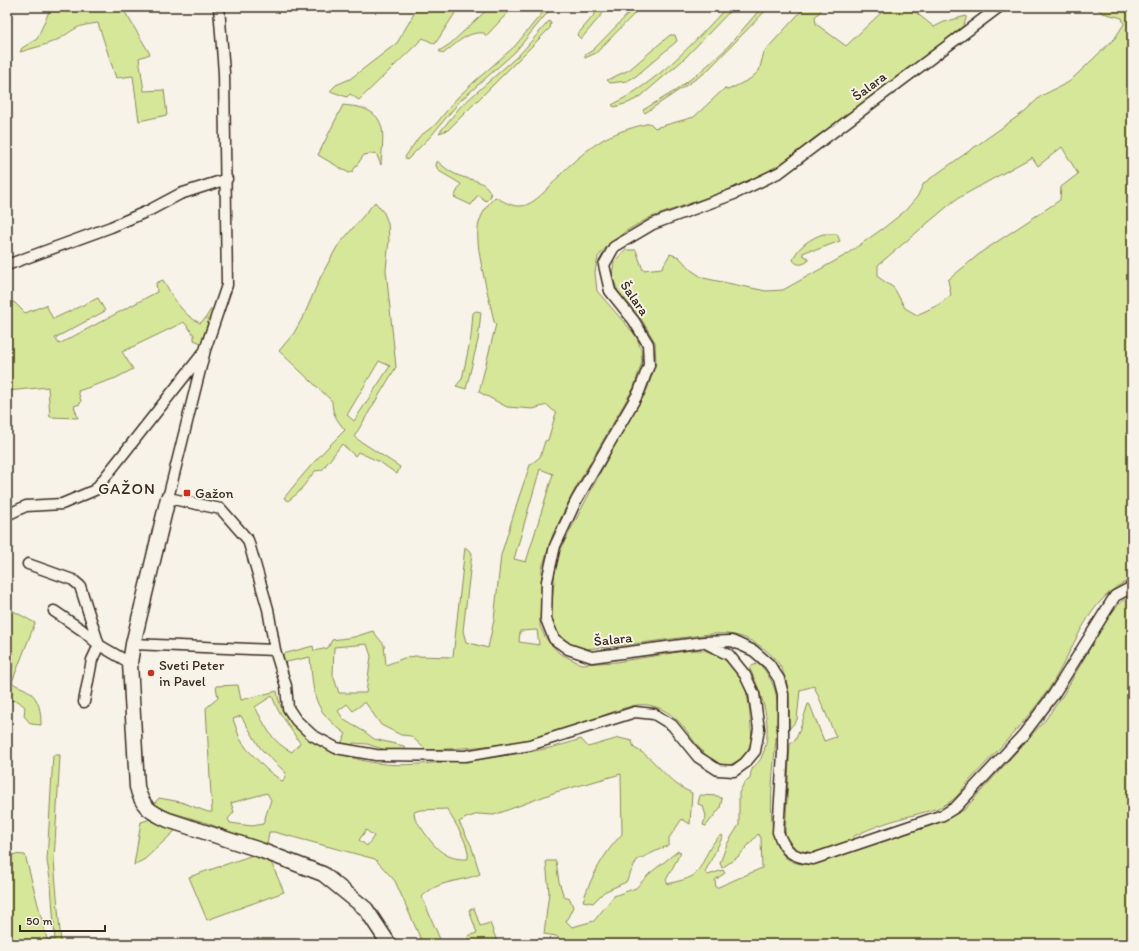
<svg xmlns="http://www.w3.org/2000/svg" width="1139" height="951" font-family="Itim,sans-serif">
  <style>
    .green { fill: #d7e79a; stroke: #89885c; fill-rule: evenodd }
    .lines { fill: none; stroke-linecap: round; stroke-linejoin: round }
    .street-casing { stroke: #3b2a1e; stroke-width: 13 }
    .secondary-casing { stroke: #3b2a1e; stroke-width: 17 }
    .street { stroke: #f7f3e8; stroke-width: 10 }
    .secondary { stroke: #f7f3e8; stroke-width: 14 }
    .poi-dot { fill: #c8321e; stroke: #f7f3e8; stroke-width: 1.5 }
    .labels { text-anchor: middle; stroke-width: 4; stroke-linejoin: round; paint-order: stroke }
    .street-label { font-size: 14px; fill: #3b2a1e; stroke: #f7f3e8 }
    .poi-label { font-size: 14px; fill: #3b2a1e; stroke: #f7f3e8; text-anchor: start }
    .quarter-label { font-size: 16px; letter-spacing: 1px; fill: #3b2a1e; stroke: #f7f3e8 }
  </style>
  <rect width="100%" height="100%" fill="#f7f3e8"/>
  <filter id="ink" filterUnits="userSpaceOnUse"><feTurbulence type="fractalNoise" baseFrequency=".025" numOctaves="2"/><feDisplacementMap in="SourceGraphic" scale="8" xChannelSelector="R" yChannelSelector="G"/><feConvolveMatrix kernelMatrix="1 2 1 2 8 2 1 2 1" color-interpolation-filters="sRGB"/></filter>
  <g filter="url(#ink)">
    <path class="green" d="M51 7H122L150 54 139 58 144 91 164 90 167 115 139 121 133 76 116 78 98 23C75 26 77 28 59 39 47 45 33 48 20 52L22 48 37 39Z
      M418 7H459L435 44 423 38 359 100 350 94 347 97 330 91 336 85 350 79 397 43Z
      M490 7H513L486 36 484 33C467 31 456 44 443 54L439 51 450 44Z
      M547 7H552L515 52 460 101 431 136 407 160 405 157 419 137 436 124 457 98 474 82 515 46Z
      M601 7H608L581 39 577 35Z
      M635 7H641L596 53 585 58V55L593 50Z
      M721 7H734L683 60 640 97 628 103 614 107 612 105C659 80 689 48 724 10Z
      M762 7H769L706 72 645 113 643 110 675 91 701 71 724 51Z
      M805 7H824L815 17 816 24 846 46 887 7H909L934 27 944 22 966 16V19L963 26 933 52 908 68 868 101 813 139 786 161 761 175 725 191 649 218 626 231 608 245 598 257 595 272 597 291 636 336 641 349 642 362 634 387 576 487 553 534 542 568 540 626 545 637 559 653 581 664 616 662 691 650H704L719 656 735 667 744 681 749 705 752 740 747 752 739 760 728 766C724 765 719 764 716 762 690 749 687 712 648 705 629 701 585 725 564 731 520 745 472 748 426 750L411 736 401 735 381 725 365 702 353 711 347 704 338 711 344 720 365 732 374 739 404 746 406 750H386L367 744 353 743 351 748 340 745 346 734C312 709 314 696 310 657L282 663 283 654 313 646 314 651 328 648 332 640 354 637 373 631 384 645 386 665 404 658 415 656 453 657 465 547 472 553 463 631 466 642 488 648 494 620 501 555 519 497 530 465 540 457 545 441 548 440 556 413 547 405 533 409 507 407 479 392 496 324 494 322C490 299 473 244 479 223 482 213 487 205 495 197 503 201 512 207 521 206 538 205 557 176 570 165 580 156 592 146 604 139 619 131 634 127 650 123L655 128 694 117 725 88 728 90 750 79 759 71 764 52ZM540 469 553 474 526 562 514 559ZM537 630 539 645 519 642 520 631ZM367 644 371 656 366 693H339L333 675 334 647Z
      M1095 7H1132V579C1086 597 1074 652 1048 690 1025 722 998 750 971 779 966 784 962 791 957 796 944 809 930 810 914 815 893 820 873 827 854 836L852 840C824 851 804 866 785 835L790 743 795 741 800 729 808 704 810 705 824 741 836 737 814 686 800 690 797 720 789 729C789 710 791 690 783 672 776 654 752 638 734 635 720 632 702 635 688 637 653 641 618 647 583 649L569 644 554 628 551 615 556 558 613 448 647 390 656 363 655 342 640 317 618 291 612 276 614 262 625 250H636L643 270 662 268 670 254 679 257 691 270 703 278 766 291 783 290 844 256 885 227 905 211 917 197 924 183 1024 112 1041 96 1069 82 1115 38 1124 24 1122 18 1103 13ZM1062 147 1078 174 1061 187 1060 200 983 251 948 280 951 295 938 305 917 315 905 308 894 288 878 277V265L955 200 1032 157 1038 166Z
      M549 21 551 23 550 28 448 130 439 133 460 107 521 53Z
      M670 35H675L677 41 636 76 627 81 610 83 607 80 629 70Z
      M343 105C349 106 356 106 362 108 390 117 382 141 381 165L376 153 364 155 352 172 349 173 318 155Z
      M437 161C443 166 448 171 455 174 468 181 487 178 491 196L486 201 478 195 471 205 454 197 461 184 439 171 436 166Z
      M375 202 384 213 388 223 389 240 386 270 396 367 354 437 400 467 397 474 380 462 358 452 355 456 342 444 322 470 315 471 298 493 288 501 284 498C303 474 323 451 345 430 337 420 332 414 332 401L279 351 294 333 305 313 321 276 337 247ZM379 361 390 366 354 421 347 415Z
      M823 234H837L840 241 816 250H810L803 253V255L808 258V261C803 265 797 266 793 260 797 247 811 238 823 234Z
      M163 280C174 298 181 314 200 323L205 319 211 309 214 311 207 337 201 343 194 340V335L184 322 122 352 133 369 116 378 78 391 81 401 80 404 74 406 78 418 50 417 48 387 7 391V304L14 302 25 313 46 305 53 319 98 298 105 311 55 338 59 344 157 292 156 283Z
      M476 311 481 312 478 340 466 389 456 386 462 379 471 337 473 313Z
      M1132 595V944H566L556 936 544 934 549 892 546 861H556L559 882 564 897 570 899 573 907 566 921 572 927 594 921 614 896 636 888 649 874 678 851 681 852 666 880 668 884C676 881 691 880 697 872 706 860 708 845 721 835L723 836 705 872 708 875 723 870 725 873 715 880 716 888 762 868 761 838 758 834 739 856 722 868 720 863 727 844 739 825V793L744 783 750 779C751 763 757 768 762 756 775 727 761 692 749 667L759 663C768 674 776 686 777 701 781 737 758 832 784 856 792 864 802 864 812 865L933 825 964 810 1046 719 1063 695 1108 617 1122 601Z
      M8 608 35 623 12 682C17 687 23 687 28 691 40 699 41 713 41 725L31 724 24 716 25 707 18 701 7 700V682L14 662 7 659Z
      M238 685 241 700 277 691C281 716 290 724 311 737 328 747 342 756 361 760 396 769 432 763 467 759 505 756 544 752 581 739L588 747 619 738 632 741 634 748C657 758 666 783 692 793L690 824 682 819 669 838V845L637 860 626 882 604 892 593 903 583 901C591 877 604 853 622 834L621 774 556 792 494 815 478 814 466 818 459 822 471 845 480 874C461 882 437 880 422 897L442 944H423L395 881 375 859 274 832H269L267 846 204 822 167 811 154 804 159 798 181 802 208 812H212L206 708 218 698 216 686ZM272 696 278 710 300 743 292 752C272 743 265 725 255 707ZM241 716 261 749 286 773 283 782 266 769 247 749 240 739 233 719ZM267 793 271 800 263 824 252 826 230 823 228 819 234 812 231 803ZM447 809C454 822 470 844 468 859 439 861 430 839 415 819L414 812 420 810ZM366 830 374 836 367 846 359 840Z
      M53 755H60L54 861 61 944H7V847L8 854 25 855 47 939 55 940 51 884 47 861Z
      M700 795 718 796 722 799 720 808 706 826 703 825 706 816 703 806 698 804Z
      M151 819 178 828 145 859 134 865 141 822Z
      M256 854 270 860 284 892 207 920 189 877Z
      M474 908 480 926 490 923 498 944H471L468 936 477 933 469 910Z"/>
    <g class="lines">
      <g class="street-casing">
        <path id="street" d="M219 7 224 73 227 285 205 350 168 498 221 509 248 540 268 609 275 650 286 686 288 708 296 720 312 735 336 748 376 755 465 756 530 745 635 712 654 714 672 725 698 757 718 770 734 771 745 763 755 751 759 729 754 694 745 675 729 655 706 643
          M999 7 780 172 734 194 653 224 614 247 604 265 610 291 634 321 648 344 649 365 639 392 576 501 555 546 547 581 546 619 554 639 568 649 592 657 704 642 732 641 754 651 769 664 779 679 783 694V752L778 832C785 852 792 857 813 859L943 815 956 807 1023 735 1054 694 1115 596 1132 587
          M7 265 111 227 150 210 180 194 227 179
          M7 515 26 506 62 504 95 490 203 353
          M28 564 73 580 80 586 99 645 130 663
          M54 611 82 630 99 645 92 660 84 702
          M133 644 275 650"/>
      </g>
      <g class="secondary-casing">
        <path id="secondary" d="M168 498 133 644 130 663 137 787C142 807 150 812 168 820L260 850 323 874 366 909 389 944"/>
      </g>
      <use href="#street" class="street"/>
      <use href="#secondary" class="secondary"/>
    </g>
  </g>
  <g class="poi-dot">
    <rect x="183" y="489" width="8" height="8" rx="2"/>
    <circle cx="151" cy="673" r="4"/>
  </g>
  <g class="labels">
    <g class="street-label">
      <text transform="translate(869 86) rotate(-37)" y="5">Šalara</text>
      <text transform="translate(635 298) rotate(55)" y="5">Šalara</text>
      <text transform="translate(613 639) rotate(-6)" y="5">Šalara</text>
    </g>
    <g class="poi-label">
      <text x="195" y="498">Gažon</text>
      <text x="159" y="670">Sveti Peter<tspan x="159" dy="16">in Pavel</tspan></text>
    </g>
    <g class="quarter-label">
      <text x="127" y="494">GAŽON</text>
    </g>
  </g>
  <rect width="1139" height="951" fill="none" stroke="#f7f3e8" stroke-width="24"/>
  <rect x="12" y="12" width="1115" height="927" fill="none" stroke="#3b2a1e" stroke-width="1.5" filter="url(#ink)"/>
  <path d="M20 925v6h85v-6" fill="none" stroke="#3b2a1e" stroke-width="2"/>
  <text x="26" y="925" font-size="12" fill="#3b2a1e" stroke="#f7f3e8" stroke-width="3" paint-order="stroke">50 m</text>
</svg>
